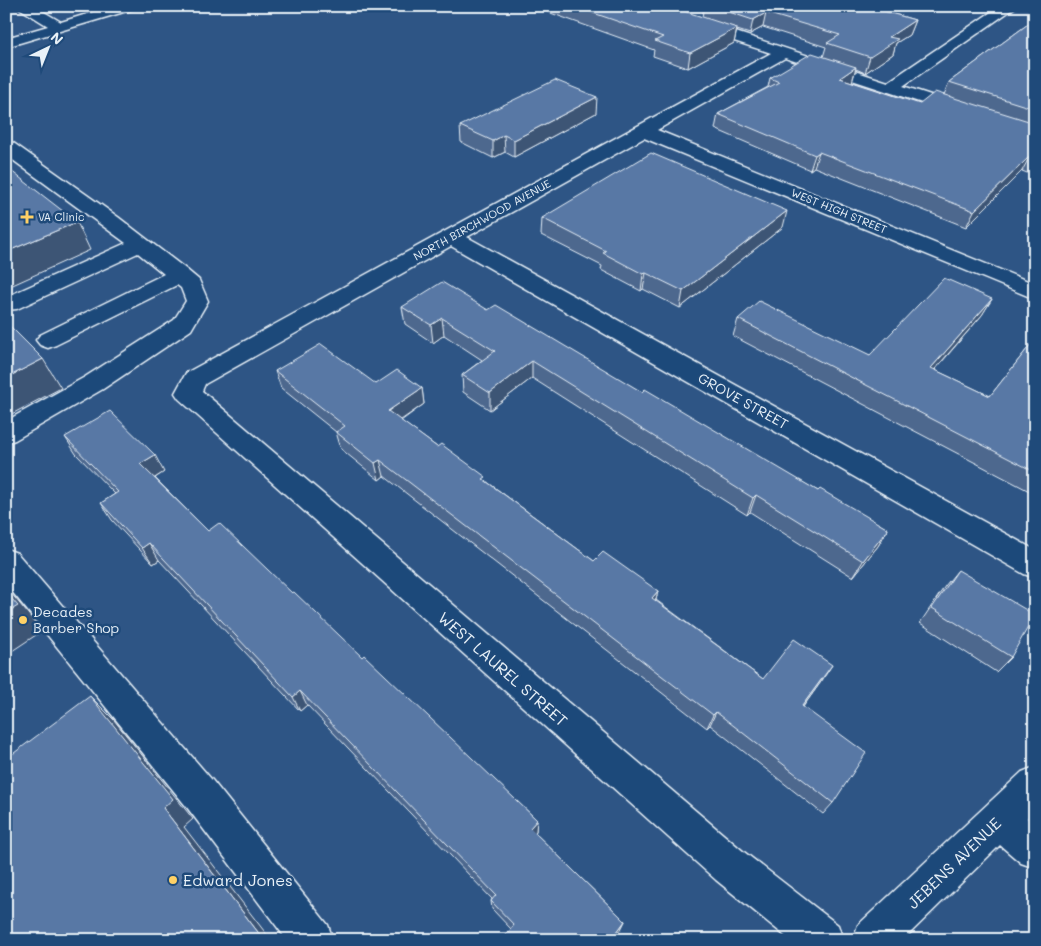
<svg xmlns="http://www.w3.org/2000/svg" width="1041" height="946" font-family="Mali,sans-serif">
  <style>
    .lines { fill: none; stroke-linecap: round; stroke-linejoin: round }
    .minor-casing { stroke: #e8f1f8; stroke-width: 3 }
    .minor { fill: #1f4a7a; fill-rule: evenodd }
    .wall { fill: #4d678e; stroke: #e8f1f8 }
    .shaded-wall { fill: #3e5474; stroke: #e8f1f8 }
    .building { fill: #5978a5; stroke: #e8f1f8 }
    .poi-dot { fill: #ffd166; stroke: #1f4a7a; stroke-width: 2 }
    .labels { text-anchor: middle; stroke-width: 5; stroke-linejoin: round; paint-order: stroke }
    .far-street-label { font-size: 11px; fill: #e8f1f8; stroke: #1f4a7a }
    .far-poi-label { font-size: 11px; fill: #e8f1f8; stroke: #1f4a7a; text-anchor: start }
    .street-label { font-size: 14px; fill: #e8f1f8; stroke: #1f4a7a }
    .poi-label { font-size: 14px; fill: #e8f1f8; stroke: #1f4a7a; text-anchor: start }
    .near-street-label { font-size: 16px; fill: #e8f1f8; stroke: #1f4a7a }
    .near-poi-label { font-size: 16px; fill: #e8f1f8; stroke: #1f4a7a; text-anchor: start }
  </style>
  <rect width="100%" height="100%" fill="#2e5585"/>
  <filter id="ink" filterUnits="userSpaceOnUse"><feTurbulence type="fractalNoise" baseFrequency=".02" numOctaves="2"/><feDisplacementMap in="SourceGraphic" scale="10" xChannelSelector="R" yChannelSelector="G"/><feConvolveMatrix kernelMatrix="1 2 1 2 8 2 1 2 1" color-interpolation-filters="sRGB"/></filter>
  <g filter="url(#ink)">
    <g class="lines">
      <g class="minor-casing">
        <path id="minor" d="M16 6H34L61 22 113 6H136L134 9 6 47V38L48 26Z
          M634 6H656L888 82 1000 6H1017L903 86 1035 129V140L785 58 657 130 1035 284V299L644 138 467 237 1035 550V578L1024 574 451 246 205 384 202 391 744 852 838 925 843 940H790L716 880 179 399 175 393 186 373 771 53 636 9Z
          M6 141 12 142 118 217 187 270 199 280 208 301 191 330 103 389 15 440 6 443V421L85 377 174 320 186 301 181 288 177 285 56 345 48 348 40 345 36 340 40 335 164 274 138 253 17 309 6 310V297L126 243 6 155Z
          M6 549 17 553 212 780 328 925 333 940H287L186 806 6 584Z
          M1035 767V811L1027 818 1035 824V868L1021 863 1000 845 903 940H853L858 925 1022 772Z"/>
      </g>
      <use href="#minor" class="minor"/>
    </g>
    <path class="wall" d="M531 6H697L685 12 702 17 704 6H866L915 20 909 35 896 43 893 54 865 73 856 69 852 82 920 104 944 95 949 82 1035 19V176L1022 171 966 227 814 167 810 170 715 129 718 114 768 87 770 78 823 57 826 47 763 27 750 34 737 30 734 43 688 68 653 56 654 50Z
      M596 113 514 157 505 152 493 158 461 142 460 126Z
      M542 218 783 227 680 308 643 289 641 291 601 270 602 266 541 235Z
      M992 299 982 315 935 370 990 396 1035 339V494L733 336 738 319 870 355Z
      M402 307 488 310 642 392 818 491 888 529 878 546 853 577 750 512 747 515 532 378 490 410 463 392 462 375 482 360 444 335 433 343 405 324Z
      M275 371 376 384 422 388 424 404 401 421 437 447 486 481 594 561 658 591 656 600 763 679H823L803 707 833 803 823 814 710 725 707 728 384 476 379 480 341 449 336 432 281 388Z
      M65 437 164 472 155 478 208 531 292 593 537 820 536 831 535 833 625 921 621 929H511L492 909 491 901 492 899 307 705 300 711 159 560 153 564 112 520 101 503 115 494 76 454Z
      M958 570 1011 657 996 672 920 623 945 586Z"/>
    <path class="shaded-wall" d="M684 6H697L683 13Z
      M766 13 763 27 750 34 753 20Z
      M915 20 909 35 896 43 893 54 865 73 870 57 889 37Z
      M737 28 734 43 688 68 690 53Z
      M856 67 852 82 840 78Z
      M597 97 596 113 514 157V140Z
      M504 135 505 152 493 158V141Z
      M819 152 814 167 810 170 815 155Z
      M1030 156 1022 171 966 227 974 211Z
      M787 211 783 227 680 308 683 291Z
      M77 222 90 250 6 288V252Z
      M646 273 643 289 641 291 643 274Z
      M992 299 982 315 922 384 931 368Z
      M442 318 444 335 433 343 431 325Z
      M43 359 61 388 6 417V378Z
      M532 361V378L490 410V393Z
      M422 388 424 404 391 427 388 411Z
      M155 455 164 472 150 481 140 464Z
      M380 460 384 476 379 480 375 463Z
      M756 495 750 512 747 515 753 498Z
      M888 529 878 546 853 577 863 561Z
      M149 543 159 560 153 564 142 548Z
      M6 587 42 631 6 655Z
      M658 591 654 606 652 598Z
      M832 665 823 679 794 719 802 706Z
      M300 691 307 705 300 711 293 697Z
      M90 696 114 720 193 819 184 827 271 940H264L163 808Z
      M716 712 710 725 707 728 713 715Z
      M537 820 536 831 529 839 530 828Z
      M625 921 621 929 613 940H611Z"/>
    <path class="building" d="M573 6H668L737 28 690 53 655 41 663 37Z
      M711 6H866L915 20 889 37 898 39 870 57 827 43 840 35 766 13 753 20Z
      M1035 19V109L949 82Z
      M812 53 856 67 840 78 920 104 935 92 1035 123V157L1030 156 974 211 819 152 815 155 718 114 779 82 770 78Z
      M555 80 597 97 514 140 504 135 493 141 460 126Z
      M651 153 787 211 683 291 646 273 643 274 603 253 606 251 542 218Z
      M6 167 77 222 6 252Z
      M944 278 992 299 931 368 990 396 1035 339V472L738 319 759 301 870 355Z
      M442 282 488 310 496 305 642 392 645 389 818 491 820 489 888 529 863 561 756 495 753 498 532 361 490 393 462 375 495 351 442 318 431 325 402 307Z
      M6 322 43 359 6 378Z
      M321 344 376 384 397 370 422 388 388 411 437 447 441 444 486 477 483 479 594 561 603 552 658 591 652 598 763 679 794 639 832 665 802 706 866 753 833 803 716 712 713 715 380 460 375 463 336 432 345 426 275 371Z
      M110 411 155 455 140 464 208 531 219 523 292 593 294 592 362 657 364 655 537 820 530 828 625 921 611 940H502L514 925 491 901 496 895 300 691 293 697 149 543 142 548 101 503 118 492 65 437Z
      M958 570 1035 615 1011 657 932 608Z
      M6 592 18 606 6 613Z
      M90 696 173 799 163 808 264 940H6V759Z"/>
  </g>
  <g class="poi-dot">
    <path d="M24.5 209.5h5v5h5v5h-5v5h-5v-5h-5v-5h5z"/>
    <circle cx="23" cy="620" r="5"/>
    <circle cx="173" cy="880" r="5"/>
  </g>
  <g class="labels">
    <g class="far-street-label">
      <text transform="translate(839 211) rotate(22)" y="4">WEST HIGH STREET</text>
      <text transform="translate(482 220) rotate(-29)" y="4">NORTH BIRCHWOOD AVENUE</text>
    </g>
    <g class="far-poi-label">
      <text x="38" y="221">VA Clinic</text>
    </g>
    <g class="street-label">
      <text transform="translate(743 401) rotate(29)" y="5">GROVE STREET</text>
    </g>
    <g class="poi-label">
      <text x="33" y="617">Decades<tspan x="33" dy="16">Barber Shop</tspan></text>
    </g>
    <g class="near-street-label">
      <text transform="translate(503 669) rotate(41)" y="6">WEST LAUREL STREET</text>
      <text transform="translate(954 863) rotate(-44)" y="6">JEBENS AVENUE</text>
    </g>
    <g class="near-poi-label">
      <text x="183" y="886">Edward Jones</text>
    </g>
  </g>
  <rect width="1041" height="946" fill="none" stroke="#1f4a7a" stroke-width="25"/>
  <rect x="12" y="12" width="1016" height="921" fill="none" stroke="#e8f1f8" stroke-width="2" filter="url(#ink)"/>
  <g transform="translate(48 48) rotate(43)" stroke="#1f4a7a" stroke-width="4" paint-order="stroke">
  <path d="M0-4L9 19L0 12L-9 19Z" fill="#e8f1f8"/>
  <text y="-8" font-size="14" font-weight="bold" text-anchor="middle" fill="#e8f1f8">N</text>
  </g>
</svg>
